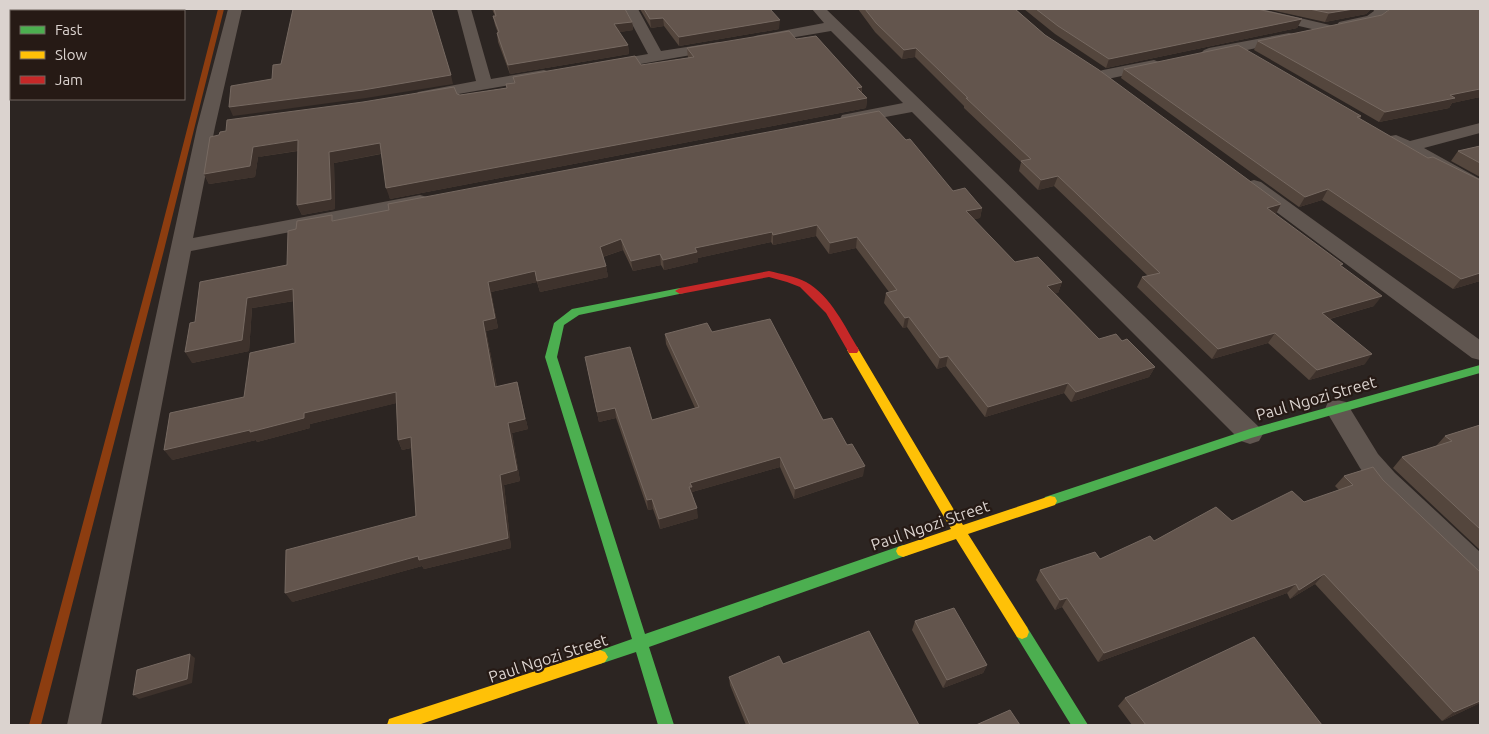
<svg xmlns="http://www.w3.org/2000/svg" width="1489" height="734" font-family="Ubuntu,sans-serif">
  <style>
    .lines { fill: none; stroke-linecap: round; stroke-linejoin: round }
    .stream { fill: #8c3d10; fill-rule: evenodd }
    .street { fill: #605650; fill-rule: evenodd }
    .fast { fill: #4caf50; fill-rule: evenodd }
    .slow { fill: #ffc107; fill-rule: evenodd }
    .jam { fill: #c62828; fill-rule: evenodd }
    .wall { fill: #54463d }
    .shaded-wall { fill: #3e322c }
    .building { fill: #63554d; stroke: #766961 }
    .labels { text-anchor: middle; stroke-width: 4.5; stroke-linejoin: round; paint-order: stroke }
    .near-street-label { font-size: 16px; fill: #dbd3cf; stroke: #261a15 }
  </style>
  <rect width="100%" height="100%" fill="#2c2522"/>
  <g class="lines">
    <path class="stream" d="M218 9H224L164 250 41 725H29L156 250Z"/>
    <path class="street" d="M228 9H242L215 127 193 238 420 195 427 197 430 201 427 205 420 207 191 251 101 725H67L197 127Z
      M457 9H471L491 79 544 70 550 72 552 75 550 78 424 100 418 98 416 95 418 92 476 81Z
      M624 9H638L661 51 719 42 724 43 726 46 724 49 719 50 607 70 602 68 599 65 602 62 648 54Z
      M812 9H826L1259 427 1263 434 1259 441 1250 444 1241 441 912 112 848 124 842 123 840 119 842 115 903 103 831 31 760 43 755 42 753 39 755 36 760 35 824 23Z
      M1237 9H1261L1334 26 1336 29 1334 32 1329 33 1239 12Z
      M1373 9H1387L1388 12 1377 22 1344 29 1339 28 1337 25 1339 22 1367 16 1374 11Z
      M1289 33 1294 34 1296 37 1294 40 1209 58 1204 56 1201 53 1204 50 1209 48Z
      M1154 60 1159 62 1162 65 1159 68 1103 80 1097 78 1095 75 1097 72 1103 70Z
      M1480 123V133L1424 148 1480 179V192L1473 190 1401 151 1387 140 1390 136 1396 135 1410 141Z
      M1254 180 1261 182 1480 340V360L1472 358 1247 190 1245 186 1247 182Z
      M1337 400 1346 402 1378 454 1395 473 1480 552V584L1470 580 1375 489 1360 468 1325 409 1328 402Z"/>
    <path class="fast" d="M680 288 685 291 684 293 579 315 564 325 557 357 645 634 903 545 908 547 910 551 908 555 649 647 674 725H658L636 652 600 664 595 662 592 657 595 652 632 639 545 357 554 323 572 309Z
      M1480 365V373L1251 438 1050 506 1045 505 1043 501 1045 497 1250 429Z
      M1022 625 1027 627 1088 725H1071L1017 637 1015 632 1017 627Z"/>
    <path class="slow" d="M853 346 857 347 963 525 1050 496 1055 497 1057 501 1055 505 968 534 1027 627 1029 632 1027 637 1022 639 1017 637 956 539 903 557 898 555 896 551 898 547 951 529 847 350Z
      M600 650 605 652 608 657 605 662 600 664 418 725H387L389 719 395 717Z"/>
    <path class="jam" d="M769 271C781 274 795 276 806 282 831 296 845 327 859 350L857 353H849L826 313 800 287 787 282 769 277 680 294 675 291 680 288Z"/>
  </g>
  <path class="wall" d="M492 9H625L632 22 633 30 619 32 628 45 629 54 510 74 498 42 497 33H498L495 25 493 16H495Z
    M640 9H770L779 29 679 46 664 26 651 28Z
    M858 9H1015L1045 35 1276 214H1275L1341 266 1374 306 1330 319 1365 364 1309 380 1268 343 1212 359 1137 287 1142 277 1148 276 1054 186 1038 190 1019 171 1021 162 964 108V106L915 57 902 59 875 32Z
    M1024 9H1257L1302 19 1297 28 1106 68 1055 34Z
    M1267 9H1371L1366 14 1325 22Z
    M1388 9H1480V97L1452 103 1449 108 1379 122 1254 50 1258 41 1382 15 1388 10Z
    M796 39 862 87V93L867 98 866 108 390 199 381 154 334 163 335 209 302 215 297 205 298 151 258 157 255 177 209 184 204 174 457 94 460 95 507 88 514 83 513 77 641 65 688 58 687 48Z
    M1124 69 1361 116 1360 119 1428 158 1480 180V281L1453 289 1322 200 1299 207 1121 78Z
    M1480 146V177L1451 161 1458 151Z
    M953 191 982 208 980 218 973 219 1015 262 1062 282 1058 293H1055L1099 339 1122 341 1155 367 1149 377 1071 402 1064 393 985 417 946 366 937 369 907 327 903 328 884 303 886 293 889 292 856 248 829 254 816 236 773 245 771 242 698 258V262L664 270 661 265 633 271 623 250 603 257 606 266 608 277 540 292 537 282 491 292 498 328 486 331 497 387 517 382 528 429 512 433 520 481 504 485 511 548 424 569 422 566 292 602 416 516 411 448 402 450 398 440 396 403 310 424V428L257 442 256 440 172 460 244 397 295 343 294 301 252 308 249 351 192 363 195 322 287 265 296 229 334 220Z
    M712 332 823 420 863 476 794 499 780 467 692 492 698 518 660 529 653 509 648 510 616 418 599 422 587 367 652 420 695 408 666 344 665 334Z
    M1480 425V550L1393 468 1402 457 1436 446 1445 436Z
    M1373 467 1480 703 1442 721 1315 584 1290 599 1287 593 1098 662 1062 607 1055 610 1036 580 1040 570 1100 559 1154 541 1232 521 1304 502 1339 490 1335 486 1344 476Z
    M915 621 987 665 983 673 943 688 912 630Z
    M783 664 919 725H746L730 685 729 677Z
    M1125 698 1322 725H1132L1118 706Z"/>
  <path class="shaded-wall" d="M1354 9H1371L1366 14 1325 22 1329 13Z
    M663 18 664 26 651 28 650 19Z
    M1302 19 1297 28 1106 68 1109 59Z
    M780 20 779 29 679 46V37Z
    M632 22 633 30 615 33 614 24Z
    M628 45 629 54 510 74 508 65Z
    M916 48 915 57 902 59 904 50Z
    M451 75 453 84 366 98 233 116 229 107Z
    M862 87 861 97 857 88Z
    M1480 89V97L1452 103 1449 108 1379 122 1385 112 1450 95Z
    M867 98 866 108 390 199 386 188Z
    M298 140 302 150 258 157 255 177 209 184 204 174 253 147Z
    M380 143 384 153 334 163 335 209 302 215 297 205 329 152Z
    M1058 176 1054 186 1038 190 1041 180Z
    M1328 189 1322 200 1299 207 1305 197Z
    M1281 204 1276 214 1262 218 1267 208Z
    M982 208 980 218 963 221 966 211Z
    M817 225 816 236 773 245V235Z
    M772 232 771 242 698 258V262L664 270 663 260 695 248Z
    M857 237 856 248 829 254 830 243Z
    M621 239 623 250 602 257 600 247Z
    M660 254 661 265 633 271 631 261Z
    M606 266 608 277 540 292 537 281Z
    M535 271 537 282 491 292 498 328 486 331 499 398 495 387 483 321 488 282Z
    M1480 273V281L1453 289 1461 279Z
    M1062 282 1058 293 1044 296 1047 286Z
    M293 289 299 300 252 308 249 351 192 363 185 352 247 298Z
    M1382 296 1374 306 1315 323 1322 313Z
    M909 317 907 327 903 328 905 318Z
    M1275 333 1268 343 1212 359 1218 349Z
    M1372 354 1365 364 1309 380 1317 370Z
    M948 356 946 366 937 369 940 358Z
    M1155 367 1149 377 1071 402 1076 392Z
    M517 382 528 429 512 433 520 481 504 485 511 548 424 569 422 566 292 602 285 593 500 475 508 423Z
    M1068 383 1064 393 985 417 988 407Z
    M396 392 401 402 310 424V428L257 442 256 440 172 460 164 450 250 430 304 413Z
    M615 408 616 418 599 422 597 412Z
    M411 437 415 447 402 450 398 440Z
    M780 457V467L692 492V497L689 487 690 483Z
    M865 466 863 476 794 499 795 489Z
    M652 499 653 509 648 510 647 500Z
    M697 508 698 518 660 529 659 519Z
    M1324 574 1315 584 1290 599 1299 590Z
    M1296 584 1287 593 1098 662 1104 653Z
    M1067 598 1062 607 1055 610 1060 600Z
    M190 654 195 658 192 683 139 699 133 695Z
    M987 665 983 673 943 688 947 680Z
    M1480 701V703L1442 721 1454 712Z"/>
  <path class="building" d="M293 9H431L451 75 363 90 229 107 231 86 272 79 273 65 281 64Z
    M494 9H625L632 22 614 24 628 45 508 65 497 33 499 32 493 16H496Z
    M644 9H770L780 20 679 37 663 18 650 19Z
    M865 9H1015L1045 35 1099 70 1281 204 1267 208 1343 264 1340 265 1382 296 1322 313 1372 354 1317 370 1275 333 1218 349 1142 277 1160 273 1058 176 1041 180 1021 161 1031 159 966 98H968L916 48 904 50 876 23Z
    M1036 9H1257L1302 19 1109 59 1058 26Z
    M1309 9H1354L1329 13Z
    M1390 9H1480V89L1450 95 1455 98 1385 112 1258 41 1382 15Z
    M789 31 796 39 816 36 862 87 857 88 867 98 386 188 380 143 329 152 331 199 297 205 298 140 253 147 250 166 204 174 210 137 219 135 220 132 226 131 227 120 363 102 454 87 457 94 460 95 507 88 506 84 515 83 513 77 635 56 641 65 694 57 687 48Z
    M1238 45 1361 116 1357 117 1428 158 1433 157 1480 180V273L1461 279 1328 189 1305 197 1124 69Z
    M879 111 906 140 910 139 953 191 965 188 982 208 966 211 1015 262 1038 257 1062 282 1047 286 1099 339 1116 334 1122 341 1127 339 1155 367 1076 392 1068 383 988 407 948 356 940 358 909 317 905 318 886 293 897 290 857 237 830 243 817 225 773 235 772 232 695 248 697 252 663 260 660 254 631 261 621 239 600 247 606 266 537 281 535 271 488 282 495 318 483 321 495 387 517 382 525 419 508 423 517 470 500 475 508 538 419 560 418 556 285 593 286 550 416 516 411 437 398 440 396 392 304 413V418L250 432V430L164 450 170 413 244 397 250 353 295 343 293 289 247 298 242 340 185 352 190 323 195 322 200 282 287 265 288 231 296 229 297 221 332 215V221L389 210 388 204Z
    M1480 146V163L1458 151Z
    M770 319 823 420 832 418 847 445 852 444 865 466 795 489 780 457 690 483 692 487H689L697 508 659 519 652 499 647 500 615 408 597 412 585 357 630 347 652 420 699 407 665 334 707 323 712 332Z
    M1480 425V529L1402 457 1452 441 1445 436Z
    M1373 467 1383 480 1480 572V701L1454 712 1324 574 1299 590 1296 584 1104 653 1067 598 1060 600 1040 570 1095 552 1100 559 1150 536 1154 541 1216 507 1232 521 1292 491 1304 502 1353 485 1344 476Z
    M954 608 987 665 947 680 915 621Z
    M869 631 919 725H750L729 677 779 656 783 664Z
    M1254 637 1322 725H1146L1125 698Z
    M190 654 187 679 133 695 137 670Z
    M1010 710 1020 725H976Z"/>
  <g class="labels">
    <g class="near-street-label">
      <text transform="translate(1316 398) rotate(-16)" y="6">Paul Ngozi Street</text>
      <text transform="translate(930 525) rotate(-19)" y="6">Paul Ngozi Street</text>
      <text transform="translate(548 658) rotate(-18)" y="6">Paul Ngozi Street</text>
    </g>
  </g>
  <rect width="1489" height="734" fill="none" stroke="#dbd3cf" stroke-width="20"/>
  <rect x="10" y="10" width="175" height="90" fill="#261a15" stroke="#6e645f"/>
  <rect x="20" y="26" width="25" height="8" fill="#4caf50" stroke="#6e645f"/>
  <text x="55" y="35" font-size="15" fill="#dbd3cf">Fast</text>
  <rect x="20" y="51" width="25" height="8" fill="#ffc107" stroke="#6e645f"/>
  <text x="55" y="60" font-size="15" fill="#dbd3cf">Slow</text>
  <rect x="20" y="76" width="25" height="8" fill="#c62828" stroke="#6e645f"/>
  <text x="55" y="85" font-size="15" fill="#dbd3cf">Jam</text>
</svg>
